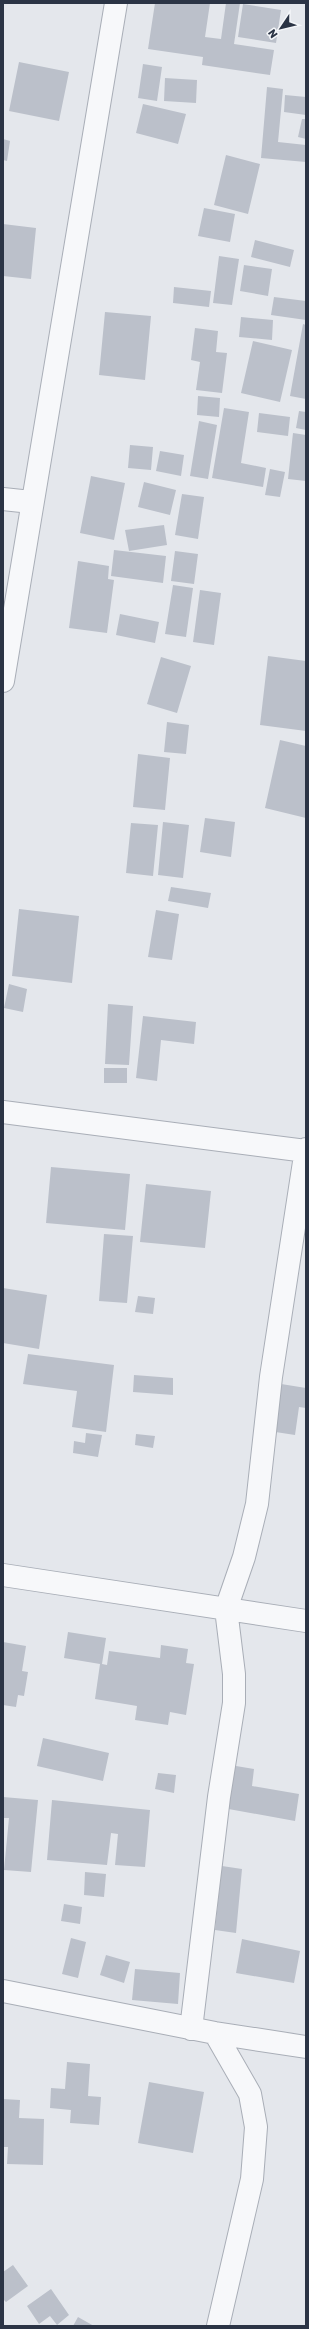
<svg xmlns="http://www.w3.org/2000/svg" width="309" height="2329" font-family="Rubik,sans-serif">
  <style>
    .building { fill: #bbc0ca }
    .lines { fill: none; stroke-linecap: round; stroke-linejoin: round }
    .street-casing { stroke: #a9aeb7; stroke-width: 24 }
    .street { stroke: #f7f8fa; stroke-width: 22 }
  </style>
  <rect width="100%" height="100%" fill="#e4e7ec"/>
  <path class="building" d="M155 3H210L205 37 221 39 226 3H240L234 44 274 50 270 75 202 65 203 57 148 49Z
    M243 4 281 10 276 43 238 37Z
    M19 62 69 72 59 121 9 111Z
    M143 64 162 67 157 101 138 98Z
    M165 78 197 80 196 103 164 101Z
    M267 87 283 89 278 142 306 145V162L261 158Z
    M285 95 306 97V115L284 112Z
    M143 104 186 114 178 144 136 133Z
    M302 119H306V139L298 137Z
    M3 139 10 141 7 161 3 160Z
    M226 155 260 164 248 214 214 205Z
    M204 208 235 214 230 242 198 236Z
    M3 224 36 228 31 279 3 276Z
    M255 240 294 250 290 267 251 257Z
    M219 256 239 259 232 305 213 303Z
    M244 265 272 269 268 296 240 291Z
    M174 287 211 291 209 307 173 303Z
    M274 297 306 301V320L271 315Z
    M105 312 151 316 145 380 99 375Z
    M241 317 273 320 272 340 239 337Z
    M303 324 306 325V399L290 396Z
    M195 328 218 331 216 352 227 353 222 393 196 390 200 362 191 360Z
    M253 341 292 350 280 402 241 393Z
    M198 396 220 398 219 417 197 415Z
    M224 408 249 412 241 463 266 468 263 487 212 478Z
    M299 411 306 412V430L296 428Z
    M259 413 290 417 288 436 257 432Z
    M199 421 217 425 208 479 190 476Z
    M293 433 306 435V481L288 479Z
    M130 445 153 447 151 470 128 468Z
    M160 451 184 455 181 476 156 471Z
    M270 469 285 472 280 497 265 495Z
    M91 476 125 483 114 540 80 533Z
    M144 482 176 490 170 515 138 507Z
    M182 494 204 497 198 539 175 535Z
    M164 525 167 545 129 551 125 530Z
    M114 550 166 556 163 583 111 576Z
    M175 551 198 554 194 584 171 581Z
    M78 561 109 566 108 579 114 580 107 633 69 628Z
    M173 585 193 588 186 637 165 634Z
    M200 590 221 593 214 645 193 642Z
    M120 614 159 622 155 643 116 635Z
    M268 656 306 661V731L260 725Z
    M161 657 191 666 177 713 147 704Z
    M167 722 189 725 186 754 164 752Z
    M280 740 306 746V818L265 808Z
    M138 754 170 758 165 810 133 807Z
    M205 818 235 822 231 857 200 852Z
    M163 822 189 825 183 878 158 875Z
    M131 823 158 825 153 876 126 873Z
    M171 887 211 893 208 908 168 901Z
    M19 909 79 916 72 983 12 976Z
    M156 910 179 914 172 960 148 957Z
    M9 984 27 989 23 1012 4 1008Z
    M108 1004 133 1006 129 1065 105 1064Z
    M143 1016 196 1022 194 1044 161 1040 157 1081 136 1078Z
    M104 1068H127V1083H104Z
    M51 1167 130 1174 125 1230 46 1223Z
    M146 1184 211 1191 205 1248 140 1242Z
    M104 1234 133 1236 127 1303 99 1301Z
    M3 1288 47 1295 39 1349 3 1343Z
    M138 1296 155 1298 153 1314 135 1312Z
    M28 1354 114 1365 106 1432 72 1427 77 1391 23 1384Z
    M134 1375 173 1378V1395L133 1392Z
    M275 1383 306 1388V1408L299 1407 295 1435 269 1431Z
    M86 1433 102 1435 98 1457 73 1453 74 1441 85 1443Z
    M136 1434 155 1436 153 1448 135 1445Z
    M68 1632 106 1638 102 1664 107 1665 109 1651 160 1658 161 1645 188 1649 186 1663 194 1664 186 1715 170 1712 168 1725 135 1720 137 1706 95 1699 100 1664 64 1658Z
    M3 1642 26 1646 22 1671 28 1672 24 1696 18 1695 16 1707 3 1705Z
    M43 1738 109 1753 103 1781 37 1766Z
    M230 1765 254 1769 252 1786 299 1794 295 1821 223 1808Z
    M158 1773 176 1775 174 1793 155 1789Z
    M3 1797 38 1800 31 1872 4 1870 9 1818H3Z
    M52 1800 150 1810 145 1867 115 1865 118 1834 111 1833 107 1865 47 1860Z
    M222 1866 242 1869 236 1933 215 1930Z
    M85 1872 106 1874 104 1897 84 1895Z
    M64 1904 82 1907 80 1924 61 1921Z
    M71 1938 86 1942 78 1978 62 1974Z
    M242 1939 300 1951 294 1983 236 1973Z
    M106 1955 130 1962 124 1983 100 1975Z
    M135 1969 180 1973 178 2004 132 2000Z
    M67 2062 90 2064 88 2096 101 2097 99 2125 70 2123 71 2110 50 2108 51 2088 65 2089Z
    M149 2082 204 2092 193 2153 138 2143Z
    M3 2099 20 2100 19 2118 44 2119 43 2165 7 2164 8 2147H3Z
    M13 2265 28 2286 6 2302 3 2299V2272Z
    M51 2289 69 2315 57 2325 50 2316 39 2324 27 2306Z
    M78 2317 94 2326H73Z"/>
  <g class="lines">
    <g class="street-casing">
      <path id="street" d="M3 499 31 502
        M3 681 116 3
        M3 1112 306 1151
        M3 1575 306 1621
        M3 1991 215 2033 306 2047
        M191 2029 219 1797 234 1703V1674L226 1609 244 1557 257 1504 271 1377 306 1149
        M215 2033 250 2094 256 2127 252 2179 218 2326"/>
    </g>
    <use href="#street" class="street"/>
  </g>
  <rect width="309" height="2329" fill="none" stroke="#2b3445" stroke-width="8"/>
  <g transform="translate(281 28) rotate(235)" stroke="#f4f6f9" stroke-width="3" paint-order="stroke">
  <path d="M0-3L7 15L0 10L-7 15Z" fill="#2b3445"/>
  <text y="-6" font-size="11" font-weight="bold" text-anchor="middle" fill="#2b3445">N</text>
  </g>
</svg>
